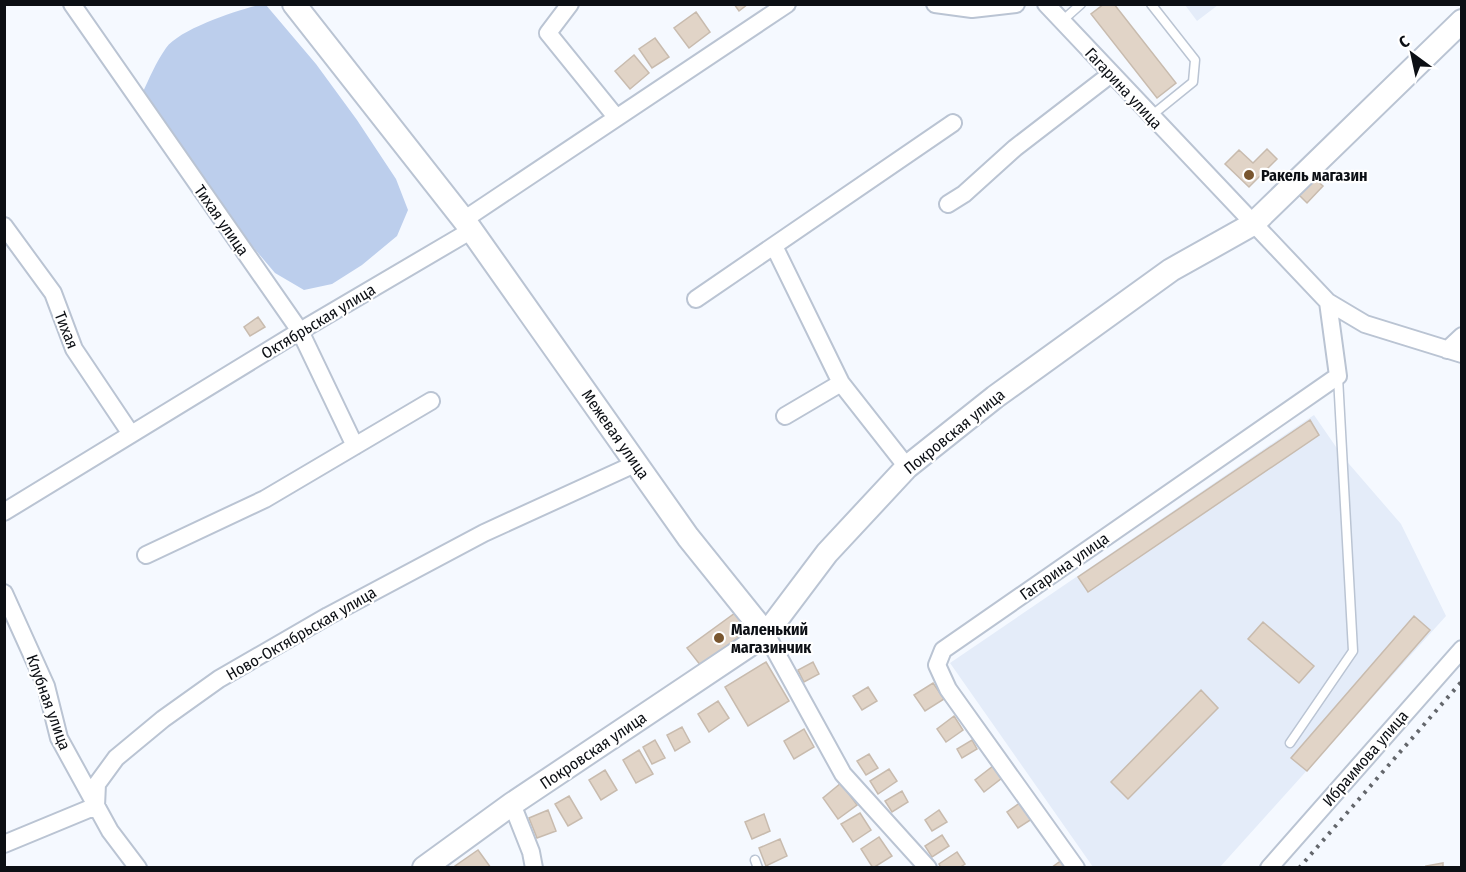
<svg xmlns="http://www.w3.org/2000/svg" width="1466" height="872" font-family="'Fira Sans Condensed',sans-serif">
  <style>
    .built { fill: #e4ecf9 }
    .green { fill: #bcceec }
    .building { fill: #e1d4c7; stroke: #c8bbae; stroke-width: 1.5 }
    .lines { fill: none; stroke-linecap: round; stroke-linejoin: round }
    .lane-casing { stroke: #bac4d3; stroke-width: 11 }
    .street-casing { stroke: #bac4d3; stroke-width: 20 }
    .secondary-casing { stroke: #bac4d3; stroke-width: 26 }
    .lane { stroke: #fff; stroke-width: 8 }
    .street { stroke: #fff; stroke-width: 16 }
    .secondary { stroke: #fff; stroke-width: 22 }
    .rail { stroke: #63666b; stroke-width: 4; stroke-dasharray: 3 6; stroke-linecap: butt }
    .poi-dot { fill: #79562f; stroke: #fff; stroke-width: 2 }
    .labels { text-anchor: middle; stroke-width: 4.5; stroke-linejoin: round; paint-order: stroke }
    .street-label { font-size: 16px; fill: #0c0f14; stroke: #fff }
    .poi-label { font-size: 16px; font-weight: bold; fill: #0c0f14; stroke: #fff; text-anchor: start }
  </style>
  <rect width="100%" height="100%" fill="#f5f9ff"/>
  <path class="built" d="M1185 5H1218L1197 21Z
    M1314 415 1343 457 1401 524 1446 616 1220 867H1093L950 663Z"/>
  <path class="green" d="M259 5H266L316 64 357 120 396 179 408 210 397 236 362 265 332 284 304 290 275 273 247 240 142 94C149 79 156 62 166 48 180 29 235 11 259 5Z"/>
  <path class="building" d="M734 4H748L739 11Z
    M1104 4H1114L1176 83 1157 98 1091 14Z
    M696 12 710 32 689 48 674 28Z
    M655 38 669 57 652 68 639 49Z
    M634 55 649 73 630 89 615 71Z
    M1267 149 1277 159 1249 187 1225 164 1239 150 1253 163Z
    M1312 176 1323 186 1307 203 1296 192Z
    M258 317 265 327 250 336 244 327Z
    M1310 420 1319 435 1088 592 1078 577Z
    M735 613 749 629 701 666 687 648Z
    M1414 616 1430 630 1307 771 1291 758Z
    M1263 622 1314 666 1299 683 1248 639Z
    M766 662 789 701 748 726 725 687Z
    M813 662 819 674 804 682 798 670Z
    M933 683 944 699 925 711 914 695Z
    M868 687 877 701 862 710 853 696Z
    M1201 690 1218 708 1128 799 1111 782Z
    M718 701 729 718 709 732 698 714Z
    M954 716 963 730 946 742 937 729Z
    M682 727 690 742 675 751 667 735Z
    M804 729 814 747 794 759 784 741Z
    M655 740 665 758 652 764 643 747Z
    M972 740 977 749 962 758 957 749Z
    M639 750 653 774 636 783 623 760Z
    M869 754 878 768 866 775 857 761Z
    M993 766 1002 778 984 792 975 780Z
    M889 769 897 781 878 794 870 781Z
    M605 770 617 790 601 800 589 780Z
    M841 783 857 805 838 819 823 798Z
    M902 791 908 802 892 812 885 801Z
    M569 796 582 818 568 826 555 804Z
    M1024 800 1035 817 1018 828 1007 812Z
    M548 810 556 831 537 838 529 818Z
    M939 810 947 822 932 831 925 820Z
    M860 813 871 830 853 842 841 824Z
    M764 814 770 831 752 839 745 822Z
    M942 835 949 846 932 857 925 846Z
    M879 837 892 856 873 868 861 849Z
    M780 839 787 856 766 866 759 848Z
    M478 850 491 868H456L455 866Z
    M957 852 965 864 959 868H941L939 864Z
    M1062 860 1066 868H1051Z
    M1443 863V868H1427L1426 866Z"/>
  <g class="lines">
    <g class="lane-casing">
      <path id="lane" d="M1151 4 1195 60 1193 82 1151 116
        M1062 21 1081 4
        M1290 743 1353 651 1338 377
        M755 860 758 868"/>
    </g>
    <g class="street-casing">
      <path id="street" d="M72 4 300 331 355 446
        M570 4 548 33 616 117
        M935 4 972 9 1016 4
        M1046 4 1328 302 1365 324 1462 354
        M948 204 964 194 1015 148 1111 74
        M4 226 53 293 74 349 131 434
        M774 246 841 383 907 467
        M696 299 953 123
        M1447 350 1462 336
        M785 416 841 383
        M4 512 300 331 465 234 468 217 787 4
        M146 555 265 499 431 401
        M4 593 46 686 59 738 110 831 138 868
        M766 634 843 774 928 868
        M512 804 531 852 534 868
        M4 844 96 806 97 784 116 758 163 719 219 679 328 616 484 533 637 463
        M1076 868 948 689 937 665 943 650 1338 376 1328 302
        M1269 868 1462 649"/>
    </g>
    <g class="secondary-casing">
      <path id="secondary" d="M294 4 467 224 688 537 766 634
        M424 868 512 804 766 634 827 553 907 467 995 397 1171 270 1253 224 1462 21"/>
    </g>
    <use href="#lane" class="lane"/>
    <use href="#street" class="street"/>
    <use href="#secondary" class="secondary"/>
    <path class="rail" d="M1299 868 1462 681"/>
  </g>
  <g class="poi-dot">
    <circle cx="1249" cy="175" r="6"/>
    <circle cx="719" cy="638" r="6"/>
  </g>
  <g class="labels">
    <g class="street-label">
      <text transform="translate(1124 88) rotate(47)" y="6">Гагарина улица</text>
      <text transform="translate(222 220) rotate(55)" y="6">Тихая улица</text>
      <text transform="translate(318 321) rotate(-31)" y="6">Октябрьская улица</text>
      <text transform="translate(67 330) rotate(68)" y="6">Тихая</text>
      <text transform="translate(954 431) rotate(-39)" y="6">Покровская улица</text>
      <text transform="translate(616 434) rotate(55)" y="6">Межевая улица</text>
      <text transform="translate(1064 566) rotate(-35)" y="6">Гагарина улица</text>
      <text transform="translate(301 633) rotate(-30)" y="6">Ново-Октябрьская улица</text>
      <text transform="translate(49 702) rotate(70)" y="6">Клубная улица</text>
      <text transform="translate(593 750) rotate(-34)" y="6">Покровская улица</text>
      <text transform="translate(1365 758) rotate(-49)" y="6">Ибраимова улица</text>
    </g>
    <g class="poi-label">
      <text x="1261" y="181">Ракель магазин</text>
      <text x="731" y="635">Маленький<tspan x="731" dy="18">магазинчик</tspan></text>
    </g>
  </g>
  <rect width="1466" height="872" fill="none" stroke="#0c0f14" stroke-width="12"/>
  <g transform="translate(1412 54) rotate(327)" stroke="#ffffff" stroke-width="4.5" paint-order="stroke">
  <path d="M0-4.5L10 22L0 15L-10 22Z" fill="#0c0f14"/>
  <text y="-9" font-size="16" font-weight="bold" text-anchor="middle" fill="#0c0f14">С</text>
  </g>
</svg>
